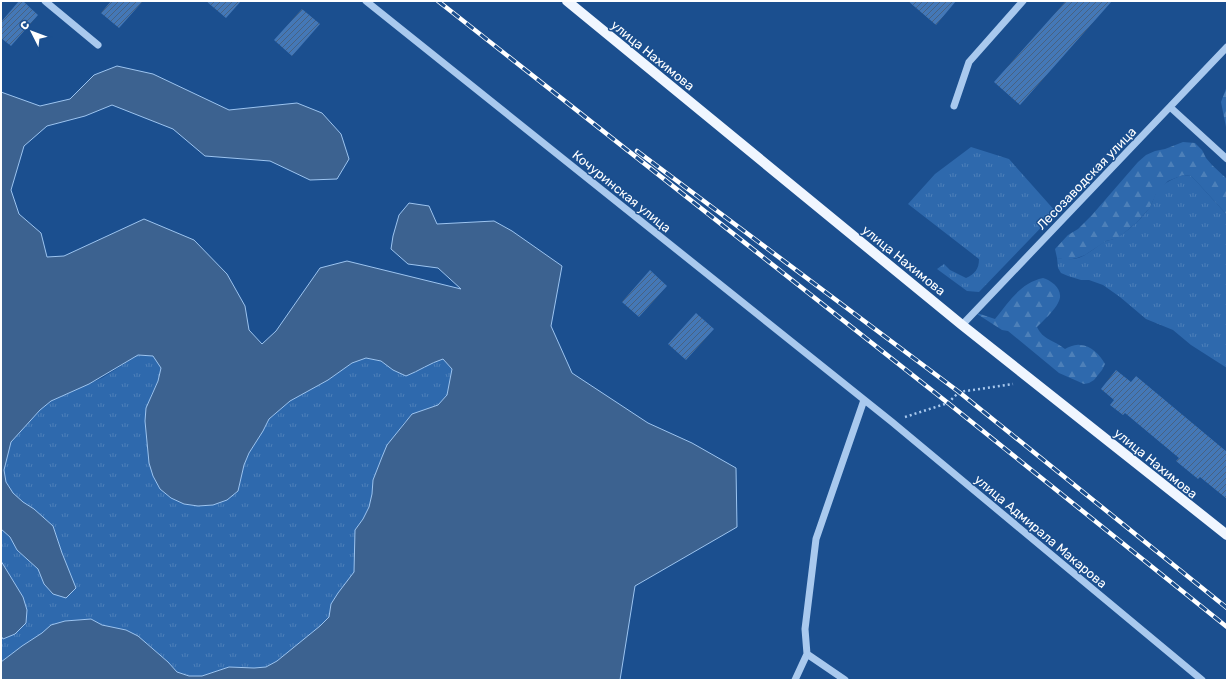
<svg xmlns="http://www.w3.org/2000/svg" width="1228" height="681" font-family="Rubik,sans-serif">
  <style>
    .grass { fill: url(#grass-tufts) }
    .forest { fill: url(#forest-firs) }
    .water { fill: #3c6290; stroke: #9cc4f0 }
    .building { fill: url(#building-hatch) }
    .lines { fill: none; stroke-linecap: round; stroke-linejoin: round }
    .path { stroke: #a9c9ee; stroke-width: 2.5; stroke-dasharray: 2 3; stroke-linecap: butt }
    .minor { stroke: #a9c9ee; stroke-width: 7 }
    .major { stroke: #f0f6ff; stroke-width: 10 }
    .rail-casing { stroke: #fff; stroke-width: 4.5 }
    .rail { stroke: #1b4f8f; stroke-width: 3; stroke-dasharray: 9; stroke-linecap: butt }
    .labels { text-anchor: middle; stroke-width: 3; stroke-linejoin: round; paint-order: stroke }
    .street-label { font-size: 13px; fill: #fff; stroke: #1b4f8f }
  </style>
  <defs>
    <pattern id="grass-tufts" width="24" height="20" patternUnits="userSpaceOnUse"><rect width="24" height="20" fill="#2e69ad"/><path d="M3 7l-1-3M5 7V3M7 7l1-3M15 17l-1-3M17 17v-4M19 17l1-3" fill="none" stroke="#4d80b9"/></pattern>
    <pattern id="forest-firs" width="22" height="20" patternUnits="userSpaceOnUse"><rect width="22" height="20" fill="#2e69ad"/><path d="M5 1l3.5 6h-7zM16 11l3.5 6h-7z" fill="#4d80b9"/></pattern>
    <pattern id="building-hatch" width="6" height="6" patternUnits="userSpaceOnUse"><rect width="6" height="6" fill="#4478b7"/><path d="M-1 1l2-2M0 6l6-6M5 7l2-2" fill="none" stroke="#486282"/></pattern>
  </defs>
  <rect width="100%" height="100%" fill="#1b4f8f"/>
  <path class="grass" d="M971 147 1009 159 1056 212 979 292 967 291 937 269 944 264 950 270 966 278C975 274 979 269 979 259L908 204 935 174Z
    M1183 175 1191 176 1197 182 1227 215V368L1191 345 1173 330 1146 319 1120 297 1103 285 1089 280H1081L1068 276 1061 273 1058 268 1057 258C1064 259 1071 260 1078 258 1088 255 1095 247 1104 242 1108 240 1112 240 1116 238 1128 231 1139 221 1148 210 1152 205 1153 199 1156 193 1162 183 1173 179 1183 175Z
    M138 355 153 356 161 368 158 381 151 395 145 421 148 447 184 504 198 506 213 505 238 491 244 465 249 453 263 431 269 419 290 401 328 380 352 363 366 358 381 361 393 370 418 371 429 364 443 359 452 369 447 395 438 405 412 414 403 424 382 457 373 480 372 494 369 507 363 519 355 530 354 572 338 593 331 604 329 617 320 626 277 661 266 667 254 668 229 667 202 676H189L177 672 168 662 149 645 126 630 102 625 91 619 65 621 52 625 42 633 22 646 1 662V636L3 639 15 634 26 623 23 597 1 561V529L10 537 17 550 38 569 44 584 71 576 62 553 53 526 34 509 23 503 13 493 6 482 4 470 11 442 40 410 51 401 102 378Z"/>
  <path class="forest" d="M1227 86V132L1221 102Z
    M1183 142 1195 143 1202 150 1206 158 1212 165 1227 179V215L1197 182 1191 176 1183 175 1168 181 1156 194 1153 201 1149 209 1136 223 1123 234 1115 239 1106 241 1085 255 1077 258 1068 260 1057 258 1055 249 1068 235 1078 229 1092 215 1138 162 1146 155 1155 151 1165 149Z
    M1043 278C1053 281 1065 291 1058 303 1055 310 1043 321 1037 327 1043 340 1054 340 1065 349 1069 347 1075 344 1080 345 1091 345 1100 355 1105 364L1102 370 1094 380 1089 383 1084 384 1059 373 1008 331 1002 330 974 312 995 319C1009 302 1020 283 1043 278Z"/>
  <path class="water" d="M117 66 153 74 229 110 297 103 322 113 341 134 349 159 337 179 310 180 270 161 205 156 173 129 112 105 85 116 47 126 24 146 11 190 19 214 41 233 47 257 64 256 144 219 194 240 227 274 245 306 249 330 262 344 276 331 320 268 347 261 461 289 438 268 408 264 391 249 393 236 399 215 409 203 429 206 437 224 494 221 512 231 562 266 551 326 572 373 648 423 692 443 736 468 737 527 635 586 620 680H1V662L22 646 42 633 51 625 65 621 91 619 102 625 126 630 138 636 168 662 177 672 189 676H202L229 667 254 668 266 667 277 661 320 626 329 617 331 604 338 593 354 572 355 530 363 519 369 507 372 494 373 480 382 457 387 445 412 414 438 405 447 395 452 369 443 359C430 363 419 371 406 376L393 370 381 361 366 358 352 363 328 380 290 401 269 419 263 431 249 453 244 465 238 491 227 500 213 505 198 506 184 504 171 498 160 489 153 476 149 463 145 421 146 408 158 381 161 368 153 356 138 355 89 384 51 401 40 410 11 442 4 470 6 482 13 493 23 502 34 509 53 526 62 553 76 588 66 598 53 594 44 584 38 569 17 550 10 537 1 529V92L40 106 70 99 94 75Z
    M1 561 23 597 27 610 26 623 15 634 3 639 1 636Z"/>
  <path class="building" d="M19 1H23L38 15 11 46 1 38V22Z
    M111 1H143L119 28 101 13Z
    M206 1H241L226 18Z
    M908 1H956L936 25Z
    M1066 1H1112L1020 105 994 82Z
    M302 9 320 24 292 56 274 40Z
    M650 270 667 286 639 317 622 302Z
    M696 313 714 329 686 360 668 344Z
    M1116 370 1131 382 1136 376 1227 452V499L1200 477 1198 479 1176 461 1179 458 1125 413 1123 415 1110 405 1114 400 1101 389Z"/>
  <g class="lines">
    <path class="path" d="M905 417 948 403 959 392 1013 384"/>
    <path class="minor" d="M45 1 98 45
      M366 1 892 422 1202 680
      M954 106 969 62 1023 1
      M1170 107 1227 159
      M962 325 1227 47
      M795 680 807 654
      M845 680 807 654 805 629 816 539 864 400"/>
    <path class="major" d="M567 1 962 325 1227 535"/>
    <g class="rail-casing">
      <path id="rail" d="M438 1 948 403 1227 627
        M637 151 959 392 1227 608"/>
    </g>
    <use href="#rail" class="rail"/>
  </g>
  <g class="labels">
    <g class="street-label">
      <text transform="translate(653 55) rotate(39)" y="5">улица Нахимова</text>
      <text transform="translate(1086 178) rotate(-46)" y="5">Лесозаводская улица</text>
      <text transform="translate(622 191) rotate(39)" y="5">Кочуринская улица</text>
      <text transform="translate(904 260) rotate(39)" y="5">улица Нахимова</text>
      <text transform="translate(1156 463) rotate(39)" y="5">улица Нахимова</text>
      <text transform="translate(1041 531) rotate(40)" y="5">улица Адмирала Макарова</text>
    </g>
  </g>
  <rect width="1228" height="681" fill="none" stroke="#ffffff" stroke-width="4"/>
  <g transform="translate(32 32) rotate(312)" stroke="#1b4f8f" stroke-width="3" paint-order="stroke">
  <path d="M0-3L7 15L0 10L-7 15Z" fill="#ffffff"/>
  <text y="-6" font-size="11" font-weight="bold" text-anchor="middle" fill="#ffffff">С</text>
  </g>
</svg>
